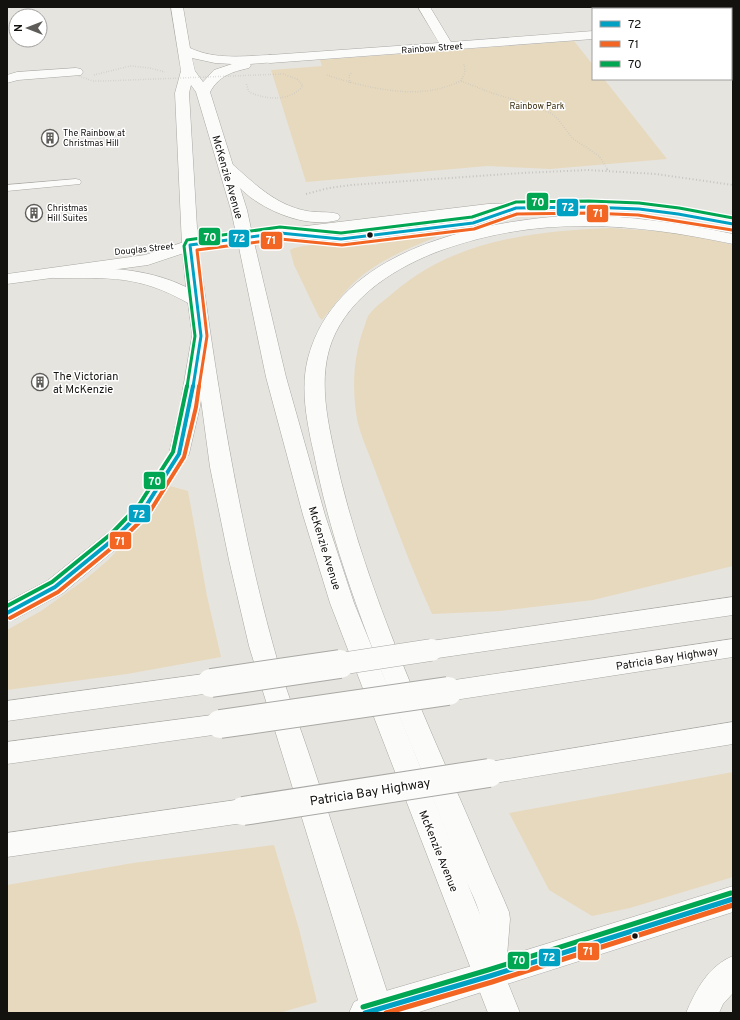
<svg xmlns="http://www.w3.org/2000/svg" width="740" height="1020" font-family="Overpass,sans-serif">
  <style>
    .green { fill: #e7d9be }
    .lines { fill: none; stroke-linecap: round; stroke-linejoin: round }
    .service-casing { stroke: #a9a8a4; stroke-width: 1 }
    .minor-casing { stroke: #a9a8a4; stroke-width: 1 }
    .secondary-casing { stroke: #a9a8a4; stroke-width: 1 }
    .primary-casing { stroke: #a9a8a4; stroke-width: 1 }
    .motorway-casing { stroke: #a9a8a4; stroke-width: 1 }
    .path-far1 { stroke: #c4c3c1; stroke-width: 1.5; stroke-dasharray: 0.5 2; stroke-linecap: butt }
    .path { stroke: #c4c3c1; stroke-width: 2; stroke-dasharray: 1 2.5; stroke-linecap: butt }
    .service { fill: #fbfbfa; fill-rule: evenodd }
    .minor { fill: #fbfbfa; fill-rule: evenodd }
    .secondary { fill: #fbfbfa; fill-rule: evenodd }
    .primary { fill: #fbfbfa; fill-rule: evenodd }
    .motorway { fill: #fbfbfa; fill-rule: evenodd }
    .motorway-bridge-far1-casing { stroke: #a9a8a4; stroke-width: 23; stroke-linecap: butt }
    .motorway-bridge-casing { stroke: #a9a8a4; stroke-width: 30; stroke-linecap: butt }
    .path-bridge { stroke: #c4c3c1; stroke-width: 1.5; stroke-dasharray: 0.5 2; stroke-linecap: butt }
    .motorway-bridge-far1 { stroke: #fbfbfa; stroke-width: 22 }
    .motorway-bridge { stroke: #fbfbfa; stroke-width: 28 }
    .bus-1-far2-casing { stroke: #fff; stroke-width: 5.5 }
    .bus-1-far1-casing { stroke: #fff; stroke-width: 7 }
    .bus-1-casing { stroke: #fff; stroke-width: 8 }
    .bus-2-far2-casing { stroke: #fff; stroke-width: 5.5 }
    .bus-2-far1-casing { stroke: #fff; stroke-width: 7 }
    .bus-2-casing { stroke: #fff; stroke-width: 8 }
    .bus-3-far2-casing { stroke: #fff; stroke-width: 5.5 }
    .bus-3-far1-casing { stroke: #fff; stroke-width: 7 }
    .bus-3-casing { stroke: #fff; stroke-width: 8 }
    .bus-1-far2 { stroke: #01a1c4; stroke-width: 3 }
    .bus-1-far1 { stroke: #01a1c4; stroke-width: 4 }
    .bus-1 { stroke: #01a1c4; stroke-width: 5 }
    .bus-2-far2 { stroke: #f26522; stroke-width: 3 }
    .bus-2-far1 { stroke: #f26522; stroke-width: 4 }
    .bus-2 { stroke: #f26522; stroke-width: 5 }
    .bus-3-far2 { stroke: #00a651; stroke-width: 3 }
    .bus-3-far1 { stroke: #00a651; stroke-width: 4 }
    .bus-3 { stroke: #00a651; stroke-width: 5 }
    .bus-dot { fill: #14120f; stroke: #fff; stroke-width: 1.5 }
    .labels { text-anchor: middle; stroke-width: 3; stroke-linejoin: round; paint-order: stroke }
    .far-street-label { font-size: 9px; fill: #14120f; stroke: #fff }
    .far-park-label { font-size: 9px; fill: #3b2e10; stroke: #fff }
    .far-poi-label { font-size: 9px; fill: #14120f; stroke: #fff; text-anchor: start }
    .street-label { font-size: 11px; fill: #14120f; stroke: #fff }
    .poi-label { font-size: 11px; fill: #14120f; stroke: #fff; text-anchor: start }
    .near-street-label { font-size: 13px; fill: #14120f; stroke: #fff }
    .line-badge { stroke: #fff; stroke-width: 1.5 }
    .badge-label { font-size: 11px; text-anchor: middle; font-weight: bold; fill: #fff }
  </style>
  <rect width="100%" height="100%" fill="#e6e4df"/>
  <path class="green" d="M574 41 593 65V79H604L667 159 550 169 487 166 306 182 271 70 322 66 320 60Z
    M611 228 683 233 733 245V566L593 600 500 611 432 614C411 568 394 521 376 473 371 458 360 435 357 419 352 389 353 360 363 330 365 326 366 320 368 316 374 307 385 300 393 293 454 240 533 231 611 228Z
    M435 234 436 237C411 247 385 258 364 274 347 287 335 304 322 320L319 317 294 265 290 250C308 241 354 245 377 245L374 242Z
    M170 486 188 491 207 596 221 657 127 674 7 690V630L41 611 87 578 108 560 152 514Z
    M733 772V877L630 908 592 916 549 890 509 813Z
    M274 845 299 929 317 1002 279 1013H7V885L133 863Z"/>
  <g class="lines">
    <g class="service-casing">
      <path id="service" d="M76 179 80 180 81 182 80 184 7 191V185Z
        M516 205 521 208 520 210 473 226 341 242 289 237 285 236 283 234 285 232 289 231 341 236 471 220Z"/>
    </g>
    <g class="minor-casing">
      <path id="minor" d="M418 7H430L451 42 593 31V39L270 63 265 62 263 59 265 56 270 55 439 43Z
        M663 7H676L677 9H664Z
        M731 20H733V28H731Z
        M731 65 733 66V75H731Z
        M76 68 81 69 83 72 81 75 18 80 7 83V75L17 72Z
        M190 240 196 241 198 245 196 249 148 265 7 284V274L145 255Z"/>
    </g>
    <g class="secondary-casing">
      <path id="secondary" d="M171 7H183L190 48C216 60 243 56 270 55L275 56 277 59 275 62 250 64 251 65 249 68C231 72 219 76 210 92L247 210 253 238 251 242 245 243 239 242 237 238 231 210 196 92 191 85 189 93 198 245 196 249 190 250 184 249 182 245 175 93 181 71ZM192 58 215 63 232 64 214 70 203 82 195 71Z"/>
    </g>
    <g class="primary-casing">
      <path id="primary" d="M245 233 251 234 253 238 286 377 325 515 354 603 520 1013H488L330 603 303 515 266 377 237 238 239 234Z
        M190 240 196 241 198 245C216 379 237 514 273 645 284 686 300 726 313 766 340 848 367 931 394 1013H362L249 646 229 560 210 467 188 303C139 275 109 278 55 278L49 277 46 273 49 269 55 268C101 267 145 267 186 287L182 245 184 241Z"/>
    </g>
    <g class="motorway-casing">
      <path id="motorway" d="M226 161 231 163C254 183 275 205 307 211 317 213 327 211 338 214L340 217 338 220C309 228 273 214 250 197 240 189 230 178 221 169L218 166 221 163Z
        M557 202 563 204 565 207 563 210 488 214 190 250 184 249 182 245 184 241 190 240 488 204Z
        M576 215C630 216 681 223 733 234V244C634 223 540 215 442 250 398 266 350 295 332 341 318 378 327 418 335 455 365 593 431 730 486 859 493 877 502 894 509 912L510 919 507 956 733 886V912L416 1013H349L354 1002 365 997 475 965C476 950 481 933 480 917 479 906 469 888 464 877 450 841 435 805 421 769 379 666 335 563 314 454 307 423 300 389 308 358 337 248 480 221 576 215Z
        M201 330 208 332 210 336 200 406 189 454 152 514 123 543 63 593 15 619 7 622V602L47 581 107 533 136 504 169 454 180 406 192 336 194 332Z
        M733 597V615L431 659 422 657 419 650 422 643 431 641Z
        M733 639V657L448 701 439 698 435 691 439 684 448 681Z
        M211 673 220 676 224 683 220 690 211 693 7 721V701Z
        M220 714 229 717 233 724 229 731 220 734 7 764V742Z
        M733 722V744L489 784 479 781 475 773 479 765 489 762Z
        M243 799 253 803 257 811 253 819 243 823 7 857V833Z
        M733 956V993L723 1004 719 1013H686C696 990 708 966 733 956Z"/>
    </g>
    <path class="path-far1" d="M94 75 130 66 150 68 165 72
      M327 75C352 84 398 95 425 91 438 90 449 86 461 81L465 72 464 64
      M461 81 492 93 531 105 551 113 558 119 572 138 599 156 608 170
      M350 83 349 76 352 72"/>
    <path class="path" d="M607 169 608 171
      M306 194 329 188 351 185 521 173 588 170 656 174 733 185"/>
    <use href="#service" class="service"/>
    <use href="#minor" class="minor"/>
    <use href="#secondary" class="secondary"/>
    <use href="#primary" class="primary"/>
    <use href="#motorway" class="motorway"/>
    <g class="motorway-bridge-far1-casing">
      <path id="motorway-bridge-far1" d="M333 665 431 650"/>
    </g>
    <g class="motorway-bridge-casing">
      <path id="motorway-bridge" d="M211 683 340 664
        M220 724 448 691
        M243 811 489 773"/>
    </g>
    <path class="path-bridge" d="M79 76 93 81H104L283 74 297 79 303 86C289 102 267 100 249 92L246 83"/>
    <use href="#motorway-bridge-far1" class="motorway-bridge-far1"/>
    <use href="#motorway-bridge" class="motorway-bridge"/>
    <g class="bus-1-far2-casing">
      <path id="bus-1-far2" d="M193 387 201 336 190 245 280 233 341 239 473 223 516 208 589 207 639 209 678 214 733 224"/>
    </g>
    <g class="bus-1-far1-casing">
      <path id="bus-1-far1" d="M7 613 55 587 115 538 144 509 179 454 193 386"/>
    </g>
    <g class="bus-1-casing">
      <path id="bus-1" d="M365 1013 490 976 733 899"/>
    </g>
    <g class="bus-2-far2-casing">
      <path id="bus-2-far2" d="M199 387 207 336 197 250 280 239 342 245 474 229 517 214 589 213 638 215 732 230"/>
    </g>
    <g class="bus-2-far1-casing">
      <path id="bus-2-far1" d="M10 618 58 592 119 542 149 513 184 457 196 407 199 386"/>
    </g>
    <g class="bus-2-casing">
      <path id="bus-2" d="M386 1013 492 982 733 905"/>
    </g>
    <g class="bus-3-far2-casing">
      <path id="bus-3-far2" d="M187 387 195 336 184 246 187 240 280 227 341 233 472 217 516 202 589 201 639 203 679 208 733 218"/>
    </g>
    <g class="bus-3-far1-casing">
      <path id="bus-3-far1" d="M7 606 52 582 111 534 139 505 173 452 187 386"/>
    </g>
    <g class="bus-3-casing">
      <path id="bus-3" d="M363 1007 488 970 731 893"/>
    </g>
    <use href="#bus-1-far2" class="bus-1-far2"/>
    <use href="#bus-1-far1" class="bus-1-far1"/>
    <use href="#bus-1" class="bus-1"/>
    <use href="#bus-2-far2" class="bus-2-far2"/>
    <use href="#bus-2-far1" class="bus-2-far1"/>
    <use href="#bus-2" class="bus-2"/>
    <use href="#bus-3-far2" class="bus-3-far2"/>
    <use href="#bus-3-far1" class="bus-3-far1"/>
    <use href="#bus-3" class="bus-3"/>
  </g>
  <defs>
    <g id="building-ring" transform="scale(0.9)"><circle r="9.5" fill="#fff" stroke="#5e5c58" stroke-width="1.5"/><path d="M-4-6H4V6H1V3H-1V6H-4ZM-2.5-4.3h1.7v1.8h-1.7ZM.8-4.3h1.7v1.8H.8ZM-2.5-1h1.7V.8h-1.7ZM.8-1h1.7V.8H.8Z" fill="#5e5c58"/></g>
  </defs>
  <g fill-rule="evenodd">
    <use href="#building-ring" x="50" y="138"/>
    <use href="#building-ring" x="34" y="213"/>
    <use href="#building-ring" x="40" y="382"/>
  </g>
  <g class="bus-dot">
    <circle cx="370" cy="235" r="3.5"/>
    <circle cx="635" cy="936" r="3.5"/>
  </g>
  <g class="labels">
    <g class="far-street-label">
      <text transform="translate(432 48) rotate(-4)" y="3">Rainbow Street</text>
      <text transform="translate(144 249) rotate(-6)" y="3">Douglas Street</text>
    </g>
    <g class="far-park-label">
      <text x="537" y="109">Rainbow Park</text>
    </g>
    <g class="far-poi-label">
      <text x="63" y="136">The Rainbow at<tspan x="63" dy="10">Christmas Hill</tspan></text>
      <text x="47" y="211">Christmas<tspan x="47" dy="10">Hill Suites</tspan></text>
    </g>
    <g class="street-label">
      <text transform="translate(228 177) rotate(74)" y="4">McKenzie Avenue</text>
      <text transform="translate(325 548) rotate(73)" y="4">McKenzie Avenue</text>
      <text transform="translate(667 658) rotate(-9)" y="4">Patricia Bay Highway</text>
      <text transform="translate(439 851) rotate(68)" y="4">McKenzie Avenue</text>
    </g>
    <g class="poi-label">
      <text x="53" y="380">The Victorian<tspan x="53" dy="13">at McKenzie</tspan></text>
    </g>
    <g class="near-street-label">
      <text transform="translate(370 791) rotate(-9)" y="5">Patricia Bay Highway</text>
    </g>
  </g>
  <g class="line-badge">
    <rect x="526" y="192" width="23" height="19" rx="4" fill="#00a651"/>
    <rect x="556" y="198" width="23" height="19" rx="4" fill="#01a1c4"/>
    <rect x="586" y="204" width="23" height="19" rx="4" fill="#f26522"/>
    <rect x="198" y="227" width="23" height="19" rx="4" fill="#00a651"/>
    <rect x="228" y="229" width="22" height="19" rx="4" fill="#01a1c4"/>
    <rect x="260" y="231" width="23" height="19" rx="4" fill="#f26522"/>
    <rect x="143" y="471" width="23" height="19" rx="4" fill="#00a651"/>
    <rect x="128" y="504" width="23" height="19" rx="4" fill="#01a1c4"/>
    <rect x="109" y="531" width="23" height="19" rx="4" fill="#f26522"/>
    <rect x="577" y="942" width="23" height="19" rx="4" fill="#f26522"/>
    <rect x="538" y="948" width="23" height="19" rx="4" fill="#01a1c4"/>
    <rect x="507" y="951" width="23" height="19" rx="4" fill="#00a651"/>
  </g>
  <g class="badge-label">
    <text x="538" y="206">70</text>
    <text x="568" y="211">72</text>
    <text x="598" y="217">71</text>
    <text x="210" y="241">70</text>
    <text x="239" y="242">72</text>
    <text x="271" y="244">71</text>
    <text x="155" y="485">70</text>
    <text x="139" y="518">72</text>
    <text x="120" y="545">71</text>
    <text x="588" y="955">71</text>
    <text x="549" y="961">72</text>
    <text x="519" y="964">70</text>
  </g>
  <rect width="740" height="1020" fill="none" stroke="#14120f" stroke-width="16"/>
  <rect x="592" y="8" width="140" height="72" fill="#ffffff" stroke="#a1a09f"/>
  <rect x="600" y="21" width="20" height="6" fill="#01a1c4" stroke="#a1a09f"/>
  <text x="628" y="28" font-size="12" fill="#14120f">72</text>
  <rect x="600" y="41" width="20" height="6" fill="#f26522" stroke="#a1a09f"/>
  <text x="628" y="48" font-size="12" fill="#14120f">71</text>
  <rect x="600" y="61" width="20" height="6" fill="#00a651" stroke="#a1a09f"/>
  <text x="628" y="68" font-size="12" fill="#14120f">70</text>
  <g transform="translate(28 28) rotate(270)"><circle r="19" fill="#ffffff" stroke="#a1a09f"/>
  <path d="M0-3L7 15L0 10L-7 15Z" fill="#5e5c58"/>
  <text y="-6" font-size="11" font-weight="bold" text-anchor="middle" fill="#14120f">N</text>
  </g>
</svg>
